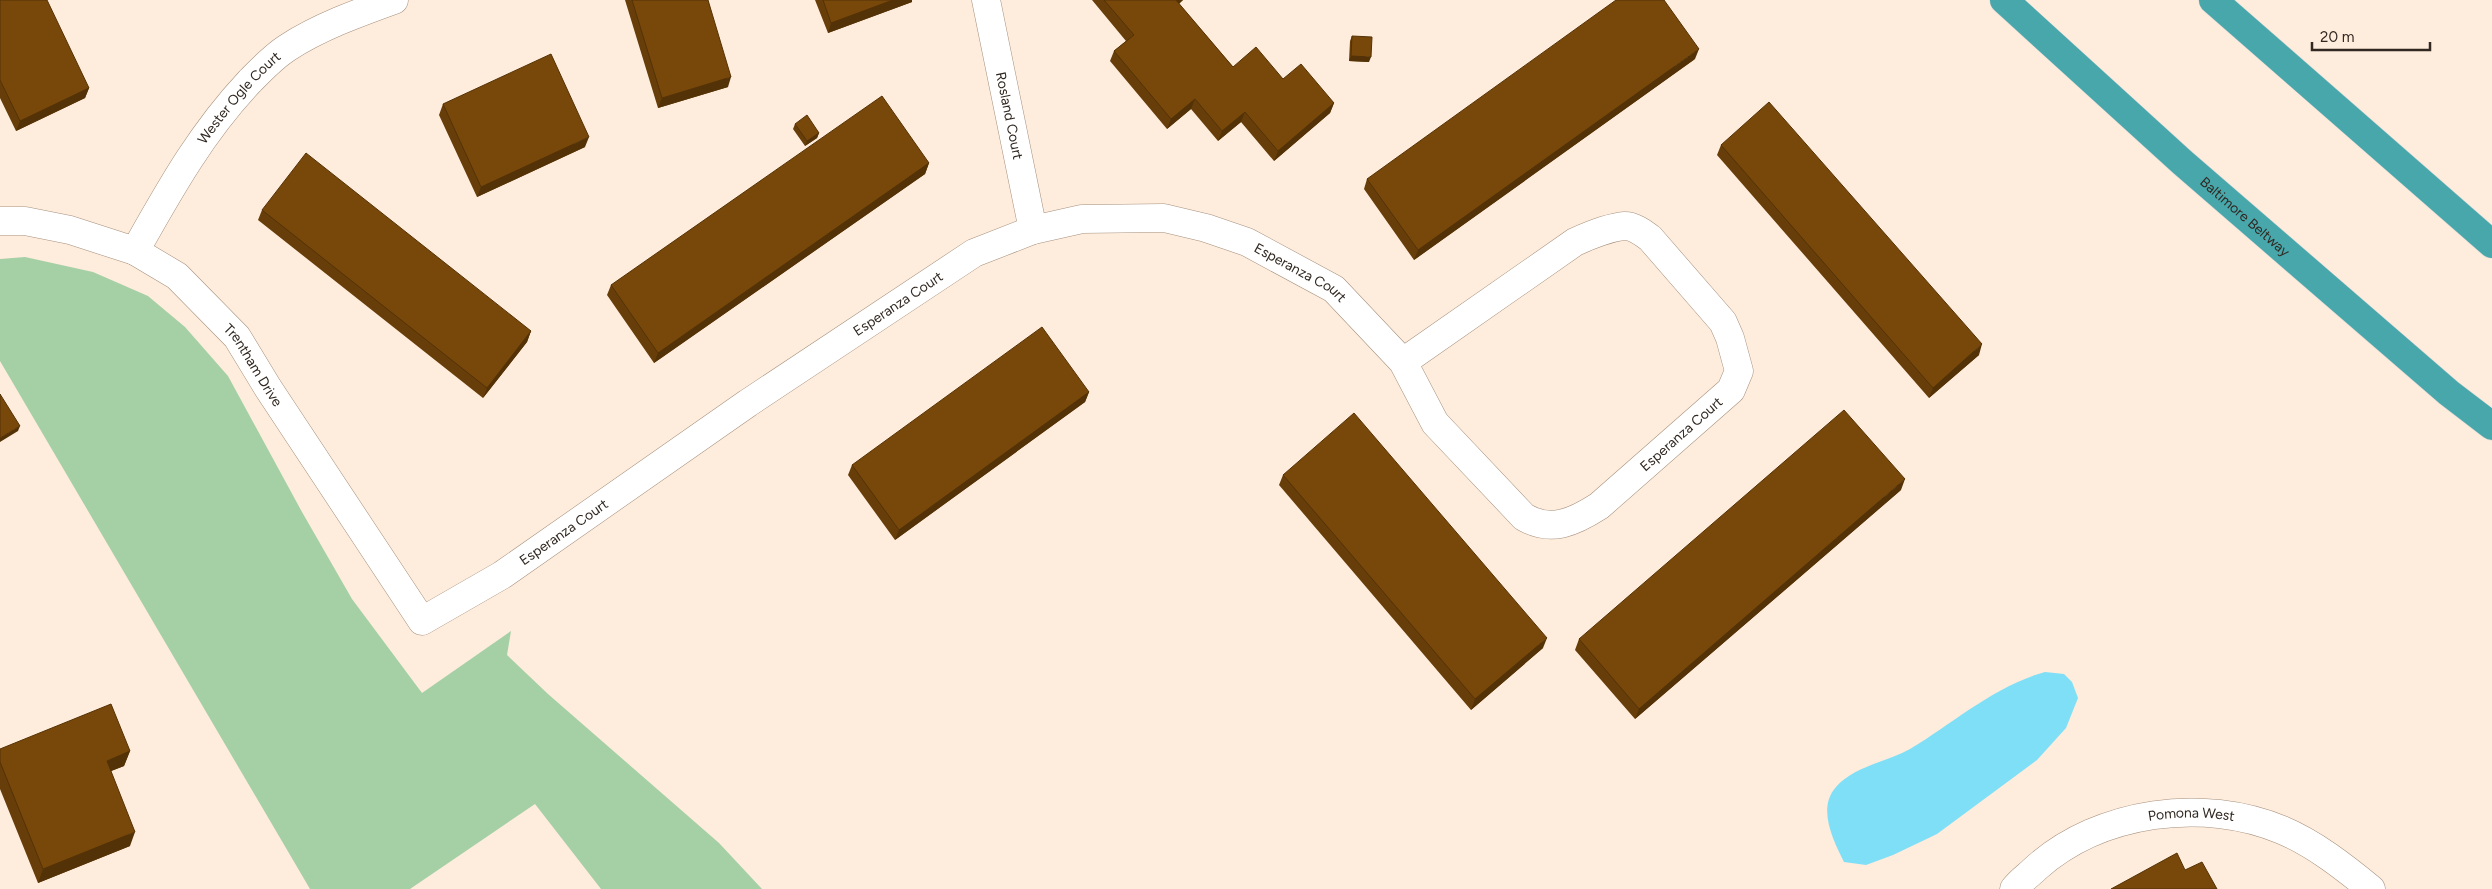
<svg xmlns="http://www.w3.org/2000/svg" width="2492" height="889" font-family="Figtree,sans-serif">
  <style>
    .green { fill: #a5d0a6 }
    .water { fill: #7fdff6 }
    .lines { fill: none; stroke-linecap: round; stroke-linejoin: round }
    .minor-casing { stroke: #a6917e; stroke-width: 29 }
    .highway-casing { stroke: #dad8d7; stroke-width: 29 }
    .minor { stroke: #fff; stroke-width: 28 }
    .highway { stroke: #47a7ab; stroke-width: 28 }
    .wall { fill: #673e09 }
    .shaded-wall { fill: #543207 }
    .building { fill: #78480a; stroke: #543207 }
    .labels { text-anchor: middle; stroke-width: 5; stroke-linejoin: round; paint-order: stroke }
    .street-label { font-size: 14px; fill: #312821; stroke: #feecdc }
  </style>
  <rect width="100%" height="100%" fill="#feecdc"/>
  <path class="green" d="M25 257 93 272 148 296 185 327 228 376 302 512 352 599 422 693 511 631 507 655 548 694 719 843 762 889H601L535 804 410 889H310L0 361V259Z"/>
  <path class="water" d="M2045 672 2064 674 2072 682 2078 698 2066 728 2037 760 1937 834 1893 855 1866 865 1844 862C1833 840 1817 808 1836 787 1854 766 1887 762 1910 749 1955 722 1994 686 2045 672Z"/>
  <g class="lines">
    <g class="minor-casing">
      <g id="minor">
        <path id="s1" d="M986 0 1033 230"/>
        <path id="s2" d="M0 221H25L70 230 135 251 177 276 237 337 268 388 422 621 502 575 748 403 974 253 1033 230 1082 219 1164 218 1206 228 1247 242 1334 289 1403 362 1435 423 1524 517C1551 533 1574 522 1599 506L1731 390 1739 371 1730 338 1723 322 1650 238C1643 233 1634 226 1625 226 1611 227 1588 236 1575 242L1403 362"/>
        <path id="s3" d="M135 251C170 189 201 133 250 81 261 70 273 57 287 48 319 27 358 13 394 0"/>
        <path id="s4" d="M2014 889C2020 881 2029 875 2036 868 2100 811 2203 797 2282 830 2315 844 2344 867 2371 889"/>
      </g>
    </g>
    <g class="highway-casing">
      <g id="highway">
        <path id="s5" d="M2004 0 2182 162 2449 393 2492 426"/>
        <path d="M2213 0 2492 244"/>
      </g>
    </g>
    <use href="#minor" class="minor"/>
    <use href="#highway" class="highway"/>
  </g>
  <path class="wall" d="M0 0 89 88 85 98 16 131 0 98Z
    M625 0H708L728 87 658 108Z
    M815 0H912V2L828 33Z
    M1092 0H1183L1179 4 1233 67 1283 79 1334 103 1330 113 1274 161 1241 122 1218 141 1191 109 1167 129 1110 61 1114 51 1126 41Z
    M1352 36 1369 62 1349 61 1350 41Z
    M1695 59 1414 260 1364 189 1367 179Z
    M443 104 585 147 477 197 439 115Z
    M795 124 819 133 817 138 805 146 793 129Z
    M1721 145 1979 355 1929 398 1717 155Z
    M929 163 925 174 654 363 607 295 611 285Z
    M262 210 531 331 527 342 483 398 258 220Z
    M1089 392 1085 402 895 540 848 475 852 465Z
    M1283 475 1543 648 1471 710 1279 485Z
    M1901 490 1635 719 1575 650 1579 639Z
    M0 749 130 751 124 766 111 771 130 846 38 883 0 789Z"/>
  <path class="shaded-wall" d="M893 0H912V2L828 33 831 23Z
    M1175 0H1183L1171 10Z
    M1699 49 1695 59 1414 260 1418 250Z
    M1351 56 1371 57 1369 62 1349 61Z
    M731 77 728 87 658 108 662 98Z
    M89 88 85 98 16 131 20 121Z
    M1195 99 1191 109 1167 129 1171 119Z
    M1334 103 1330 113 1274 161 1278 151Z
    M1245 112 1241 122 1218 141 1222 131Z
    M819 133 817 138 805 146 807 141Z
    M589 137 585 147 477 197 481 187Z
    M929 163 925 174 654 363 658 353Z
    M531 331 527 342 483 398 487 388Z
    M1982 344 1979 355 1929 398 1933 388Z
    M1089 392 1085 402 895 540 899 530Z
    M20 426 18 431 0 442V438Z
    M1905 479 1901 490 1635 719 1639 709Z
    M1547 638 1543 648 1471 710 1475 699Z
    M130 751 124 766 101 775 107 761Z
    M135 832 130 846 38 883 43 869Z"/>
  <path class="building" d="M0 0H47L89 88 20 121 0 80Z
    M632 0H708L731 77 662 98Z
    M823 0H893L831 23Z
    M1104 0H1176L1233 67 1256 47 1283 79 1301 64 1334 103 1278 151 1245 112 1222 131 1195 99 1171 119 1114 51 1134 35Z
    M1616 0H1664L1699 49 1418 250 1367 179Z
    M1352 36 1372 37 1371 57 1351 56Z
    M551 54 589 137 481 187 443 104Z
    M882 96 929 163 658 353 611 285Z
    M1769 102 1982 344 1933 388 1721 145Z
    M807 115 819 133 807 141 795 124Z
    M306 153 531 331 487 388 262 210Z
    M1042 327 1089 392 899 530 852 465Z
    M0 394 20 426 0 438Z
    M1844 410 1905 479 1639 709 1579 639Z
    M1354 413 1547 638 1475 699 1283 475Z
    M111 704 130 751 107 761 135 832 43 869 0 762V749Z
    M2177 853 2185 870 2202 862 2217 889H2111Z"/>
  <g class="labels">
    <g class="street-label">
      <text dy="5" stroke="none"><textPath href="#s3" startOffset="186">Wester Ogle Court</textPath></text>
      <text dy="5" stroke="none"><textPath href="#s1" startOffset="118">Rosland Court</textPath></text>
      <text dy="5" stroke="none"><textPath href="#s5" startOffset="324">Baltimore Beltway</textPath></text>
      <text dy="5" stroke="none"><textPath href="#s2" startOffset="1620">Esperanza Court</textPath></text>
      <text dy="5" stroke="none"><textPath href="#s2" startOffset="1185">Esperanza Court</textPath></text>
      <text dy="5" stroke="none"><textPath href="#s2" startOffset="306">Trentham Drive</textPath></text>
      <text dy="5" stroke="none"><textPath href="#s2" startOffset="2146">Esperanza Court</textPath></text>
      <text dy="5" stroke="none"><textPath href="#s2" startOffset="780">Esperanza Court</textPath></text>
      <text dy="5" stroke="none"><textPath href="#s4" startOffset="199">Pomona West</textPath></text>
    </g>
  </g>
  <path d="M2312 42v8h118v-8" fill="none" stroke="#312821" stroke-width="2.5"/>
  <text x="2320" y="42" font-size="15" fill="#312821" stroke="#feecdc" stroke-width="4" paint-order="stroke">20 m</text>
</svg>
